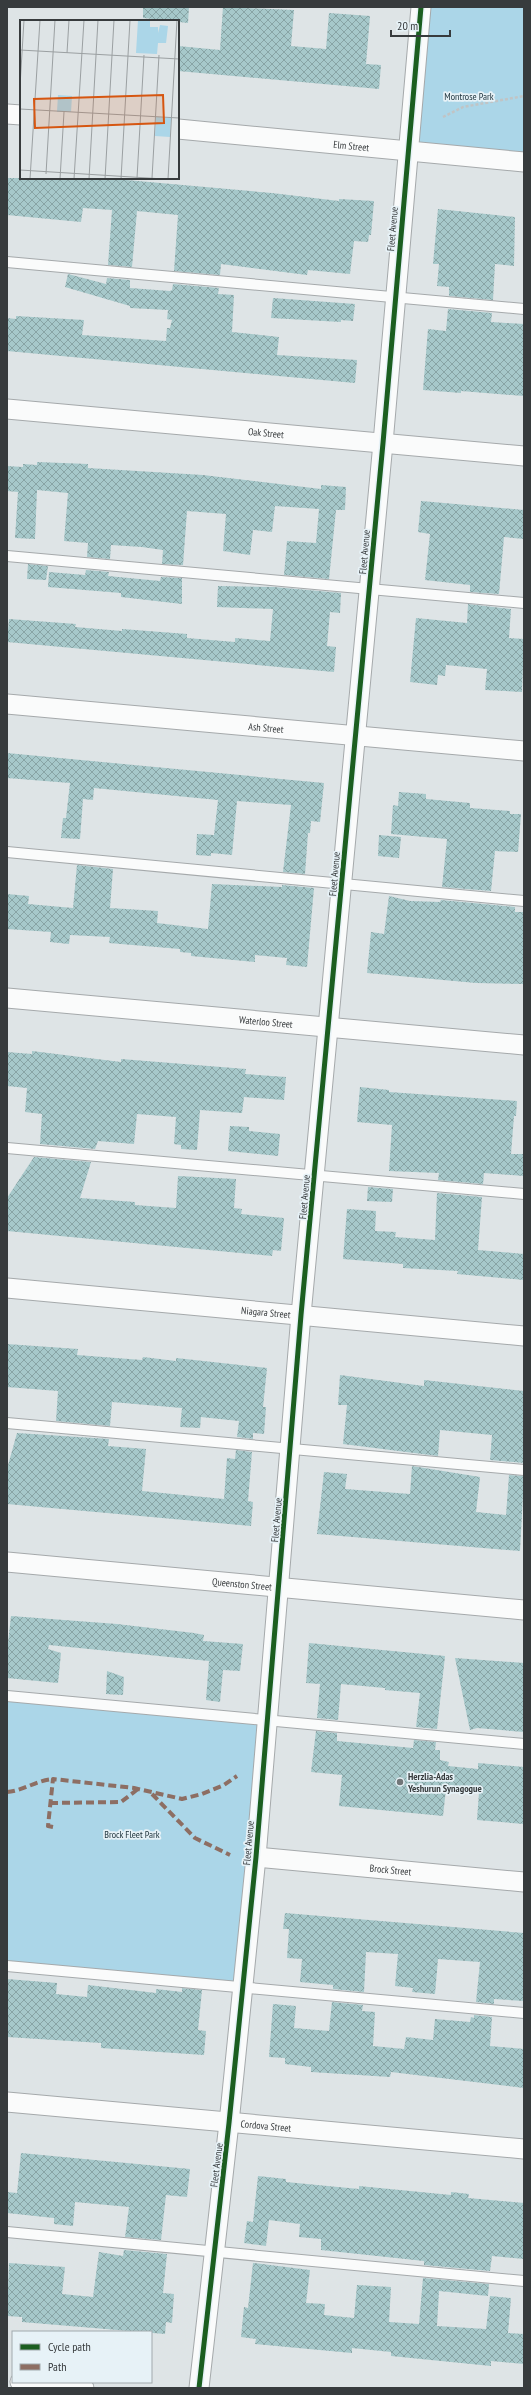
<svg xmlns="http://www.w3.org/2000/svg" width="531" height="2395" font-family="'PT Sans Narrow',sans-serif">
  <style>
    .green { fill: #abd6e8 }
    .building { fill: url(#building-cross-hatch) }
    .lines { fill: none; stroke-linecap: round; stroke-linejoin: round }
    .lane-casing { stroke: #a5a9ab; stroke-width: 12 }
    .street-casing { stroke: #a5a9ab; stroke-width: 21 }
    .path { stroke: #c1c4c5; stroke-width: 2.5; stroke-dasharray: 3 2; stroke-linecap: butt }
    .lane { stroke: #fafbfb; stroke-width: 10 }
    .street { stroke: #fafbfb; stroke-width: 19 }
    .quiet { stroke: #8d6e63; stroke-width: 4; stroke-dasharray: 8 4; stroke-linecap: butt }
    .cycleway-casing { stroke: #e7f2f7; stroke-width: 8 }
    .cycleway { stroke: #1b5e20; stroke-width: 5 }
    .poi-dot { fill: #717678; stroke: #e7f2f7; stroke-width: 1.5 }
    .labels { text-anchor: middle; stroke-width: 3.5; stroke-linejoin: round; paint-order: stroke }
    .park-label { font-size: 10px; fill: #1b313a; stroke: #e7f2f7 }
    .street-label { font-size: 10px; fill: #373b3d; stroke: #e7f2f7 }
    .poi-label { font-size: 10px; font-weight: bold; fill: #373b3d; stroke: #e7f2f7; text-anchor: start }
    .inset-road { fill: none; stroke: #9ba0a2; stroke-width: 1 }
    .view { fill: #d65611; fill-opacity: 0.15; stroke: #d65611; stroke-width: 2 }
    .inset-edge { fill: none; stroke: #373b3d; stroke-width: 2 }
  </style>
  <defs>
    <pattern id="building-cross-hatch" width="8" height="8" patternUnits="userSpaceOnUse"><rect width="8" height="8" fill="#a6c8ca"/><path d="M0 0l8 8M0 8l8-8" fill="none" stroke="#88a4a5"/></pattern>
  </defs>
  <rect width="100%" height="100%" fill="#dee4e6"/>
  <path class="green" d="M421 7H524V162L408 150Z
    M7 1696 268 1721 243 1987 7 1966Z"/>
  <path class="building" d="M143 7H189L188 23 143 18Z
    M223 7 294 10 291 46 326 49 329 13 370 16 366 64 381 65 379 89 178 71V46L220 50Z
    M7 178H104L272 193 339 201V199L374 201 371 235H369L368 242 354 241 350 274 308 270 307 275 221 264 220 275 174 271 178 215 137 211 132 267 108 265 112 210 83 208 81 222 7 215Z
    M438 209 515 217 514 266 495 264 493 300 449 296V287L437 286 439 264H433Z
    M68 274 106 284 107 278 130 280V288L170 291 172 290 173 284 219 288 218 294 234 295 232 332 279 337 277 355 357 360 355 383 7 351V318L16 319V316L84 320 82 335 166 341 167 328H170L172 320 167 319 168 310 130 308V306L65 287Z
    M273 298 355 304 353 321 341 320V322L271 318Z
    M448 309 492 313 491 322 524 324V396L461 391V393L423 390 428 329 446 331Z
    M37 462 88 464V468L203 475 321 489V485L346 487 345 510H336L329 579 284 575 287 541 316 543 319 509 275 506 272 532 253 530 250 555 223 551 226 514 187 511 183 565 162 564 163 550 142 547 111 545 110 559 87 557 88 543 64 541 68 493 37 490 35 539 15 538 18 492 7 491V466L23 467V464L37 465Z
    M421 501 524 510V539L504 537 499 594 470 592V585L425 580 430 534 418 532Z
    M28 564 48 566 46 580 27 579Z
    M86 570 109 572 108 576 160 581 161 577 182 578V604L121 597V593L48 587 49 572 85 575Z
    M218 586 274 587 341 593 340 613 330 612 327 646 336 647 334 672 7 642 9 619 76 624 75 627 122 631V629L187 634V638L235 642V638L270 641 273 609 217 607Z
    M468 604 511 609 509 638 524 639 522 692 485 690 487 669 446 665 445 676 438 675 437 685 410 682 416 618 467 623Z
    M7 753 324 783 320 822 311 821 310 833H308L305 874 283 872 291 805 237 801 232 855 211 853V856L196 855 197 834 214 835 218 800 94 788 93 800 83 799 80 839 61 838 63 818H66L70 783 7 778Z
    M399 792 426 794V799L470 803V808L510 811V814H521L518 852 495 851 491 891 442 887 447 839 391 834 393 805 398 806Z
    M379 835 401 837 399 858 378 856Z
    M77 865 113 869 110 908 158 911 157 923 208 929 212 884 282 887V885L314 888 307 967 286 965 287 958 255 955V962L191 956V953L180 952V949L109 943 110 937 70 935 69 944 50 942 51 932 7 929V894L29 896 28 904 73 908Z
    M389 896 410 901 440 902 441 900 515 907V912H524V984L476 983 367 973 371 932 384 934Z
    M32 1051 121 1062V1059L246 1069 245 1074 286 1077 284 1100 244 1097 242 1113 200 1110 197 1150 181 1149V1145L174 1144 176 1117 137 1114 134 1144 98 1141 95 1149 40 1144 42 1114 25 1112 27 1088 7 1086V1052L32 1054Z
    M360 1087 389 1090V1092L517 1101 516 1116H514L511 1154H524V1176L484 1173 483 1184 438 1180 439 1173 389 1171 392 1125 357 1122Z
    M230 1126 249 1127V1131L280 1134 278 1156 228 1151Z
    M34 1157 91 1162 80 1198 135 1202V1205L176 1208 178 1176 236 1179 234 1208 242 1209 241 1214 284 1218 281 1251 273 1250 272 1256 7 1231V1198Z
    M368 1187 393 1189 392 1202 367 1201Z
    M437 1193 482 1197 478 1250 524 1254V1280L457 1274 458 1271 403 1268V1264L343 1259 347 1209 376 1211 375 1231 396 1232 395 1237 435 1240Z
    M7 1344 78 1349 77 1355 142 1360 143 1357 176 1361V1358L267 1368 263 1407H266L264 1434 253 1433V1439L237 1437 239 1421 201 1417 200 1428 180 1427 182 1408 112 1402 110 1426 56 1421 58 1391 7 1387Z
    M340 1375 424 1386V1380L524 1391V1463L490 1460 492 1435 440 1430 438 1456 343 1444 347 1405H338Z
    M17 1433 109 1439 108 1446 146 1449 142 1491 224 1499 227 1458 235 1459 236 1450 252 1452 248 1501 253 1502 251 1526 7 1504V1469Z
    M412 1466 480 1477 476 1512 506 1515 509 1475 524 1476 520 1551 317 1534 324 1472 347 1474 345 1489 410 1494Z
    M11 1616 117 1624 194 1633 204 1635 203 1641 243 1644 240 1671 223 1670 220 1702 206 1700 209 1661 49 1645 48 1649 61 1653 58 1683 7 1678V1652Z
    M309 1643 445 1656 437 1729 416 1727 420 1693 385 1690V1688L341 1684 338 1720 317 1718 320 1684 306 1683Z
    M455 1658 524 1663V1732L477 1728 470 1730Z
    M107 1671 124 1677 123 1695 106 1694Z
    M316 1731 337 1733V1741L413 1748 414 1740 436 1742 435 1750H440V1760L449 1762 448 1766 478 1769V1763L524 1767V1824L477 1820 479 1792 446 1789 443 1816 339 1806 342 1775 311 1772Z
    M285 1913 524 1933V2001L494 1999V2004L476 2002 480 1962 438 1959 435 1994 412 1992 413 1988 395 1986 398 1954 366 1952 364 1992 333 1989V1985L300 1982 302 1959 287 1958 289 1929H283Z
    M7 1979 57 1983 56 1994 87 1997 88 1985 156 1993V1989L182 1992V1988L202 1990 198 2030 206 2031 204 2055 101 2048V2043L7 2037Z
    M332 2002 363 2005 362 2011 375 2012 373 2046 404 2049 406 2037 433 2040 435 2019 470 2022 471 2017 474 2018V2015L492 2017 490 2046 524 2049V2088L391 2072 390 2077 311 2072V2067L285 2064V2058L269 2057 273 2004 296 2006 294 2028 329 2031Z
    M21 2153 190 2169 187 2197 166 2195 161 2240 125 2237 129 2207 75 2202 73 2226 54 2224V2218L7 2213V2192L17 2193Z
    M258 2176 286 2179V2182L359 2189V2186L451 2195V2192L469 2194 468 2198 524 2203V2259L492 2256 490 2271 424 2265V2261L321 2250V2239L299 2237 300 2224 269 2220 266 2246 244 2243 247 2221 253 2222Z
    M124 2250 167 2254 163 2293 174 2294 172 2323 166 2322 165 2334 22 2322V2317L7 2316 9 2263 65 2267 62 2294 93 2297 99 2252 123 2256Z
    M253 2263 310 2270 306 2303 325 2304 324 2315 354 2318 357 2285 391 2287 389 2322 419 2324 423 2278 489 2284 488 2296 439 2291 437 2326 486 2329 490 2296 511 2298 508 2333 524 2334V2364L491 2361V2366L391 2356V2352L352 2348V2353L255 2344 256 2339 241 2337 244 2307 248 2308Z"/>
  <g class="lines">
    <g class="lane-casing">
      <path id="lane" d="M7 262 524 309
        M7 556 524 603
        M7 852 524 901
        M7 1148 524 1194
        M7 1423 524 1470
        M7 1696 524 1744
        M7 1966 524 2013
        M7 2232 524 2281"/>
    </g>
    <g class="street-casing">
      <g id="street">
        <path d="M7 114 21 115"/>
        <path id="s1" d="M178 129 524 162"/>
        <path id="s2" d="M7 409 524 456"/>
        <path id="s3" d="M7 704 524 751"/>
        <path id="s4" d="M7 998 524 1045"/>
        <path id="s5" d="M7 1288 524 1336"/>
        <path id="s6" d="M7 1562 524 1610"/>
        <path id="s7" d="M256 1857 524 1882"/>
        <path id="s8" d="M7 2102 524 2149"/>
        <path d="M20 2382 84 2388"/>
        <path d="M199 2388 229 2123 256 1857 301 1315 383 443 421 7"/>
      </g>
    </g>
    <path class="path" d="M443 117 463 107 524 96"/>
    <use href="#lane" class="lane"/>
    <use href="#street" class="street"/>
    <path class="quiet" d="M7 1792C23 1791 37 1780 53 1779
      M152 1794 195 1838 230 1855
      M50 1803 121 1802 138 1789
      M53 1827 48 1826 53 1779 134 1788 182 1799 202 1794 224 1785 237 1776"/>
    <g class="cycleway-casing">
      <path id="cycleway" d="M199 2388 229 2123 256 1857 301 1315 383 443 421 7"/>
    </g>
    <use href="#cycleway" class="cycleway"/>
  </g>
  <circle class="poi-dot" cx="400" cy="1782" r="4"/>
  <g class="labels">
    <g class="park-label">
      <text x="469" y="100">Montrose Park</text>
      <text x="132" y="1838">Brock Fleet Park</text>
    </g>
    <g class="street-label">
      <text dy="4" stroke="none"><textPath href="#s1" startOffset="174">Elm Street</textPath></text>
      <text transform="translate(392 229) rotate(-85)" y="4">Fleet Avenue</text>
      <text dy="4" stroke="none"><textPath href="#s2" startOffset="260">Oak Street</textPath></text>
      <text transform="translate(364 552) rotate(-85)" y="4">Fleet Avenue</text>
      <text dy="4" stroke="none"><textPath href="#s3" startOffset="260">Ash Street</textPath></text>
      <text transform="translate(334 874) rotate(-85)" y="4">Fleet Avenue</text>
      <text dy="4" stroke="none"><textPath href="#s4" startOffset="260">Waterloo Street</textPath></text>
      <text transform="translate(304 1197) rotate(-85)" y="4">Fleet Avenue</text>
      <text dy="4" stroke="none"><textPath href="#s5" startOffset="260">Niagara Street</textPath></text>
      <text transform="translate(276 1520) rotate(-85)" y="4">Fleet Avenue</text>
      <text dy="4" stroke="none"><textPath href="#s6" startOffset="236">Queenston Street</textPath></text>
      <text transform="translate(248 1843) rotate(-85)" y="4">Fleet Avenue</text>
      <text dy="4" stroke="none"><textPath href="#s7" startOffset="135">Brock Street</textPath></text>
      <text dy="4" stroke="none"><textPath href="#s8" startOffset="260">Cordova Street</textPath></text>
      <text transform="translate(216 2165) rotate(-83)" y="4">Fleet Avenue</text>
    </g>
    <g class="poi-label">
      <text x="408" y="1780">Herzlia-Adas<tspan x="408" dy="12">Yeshurun Synagogue</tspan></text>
    </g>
  </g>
  <g transform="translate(20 20)">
    <rect width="159" height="159" fill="#dee4e6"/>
    <path d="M118 0H130V7H138V13L140 5 148 6 146 23H138L137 34 116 33ZM38 75 52 76 51 92H37ZM136 97 151 98 150 117 135 116Z" fill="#abd6e8"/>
    <path class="inset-road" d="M0 30 159 39M47 33 49 0M0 66 4 0M0 89 159 98M0 150 144 159M26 154 35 0M117 158 124 35M132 158 139 35M10 159 20 0M40 159 44 92M54 159 64 0M69 159 78 0M85 159 94 0M101 159 110 0M148 159 157 0"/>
    <path class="view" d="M143 75 144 103 15 108 14 79Z"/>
    <rect width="159" height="159" class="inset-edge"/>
  </g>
  <rect width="531" height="2395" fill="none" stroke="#373b3d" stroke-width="16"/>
  <rect x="12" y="2331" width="140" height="52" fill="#e7f2f7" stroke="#a1a9ad"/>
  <rect x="20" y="2344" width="20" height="6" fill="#1b5e20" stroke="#a1a9ad"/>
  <text x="48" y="2351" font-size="12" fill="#373b3d">Cycle path</text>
  <rect x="20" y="2364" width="20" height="6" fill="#8d6e63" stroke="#a1a9ad"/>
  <text x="48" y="2371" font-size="12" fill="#373b3d">Path</text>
  <path d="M391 30v6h59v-6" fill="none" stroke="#373b3d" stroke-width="2"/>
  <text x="397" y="30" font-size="12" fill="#373b3d" stroke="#e7f2f7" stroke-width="3" paint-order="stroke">20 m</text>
</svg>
